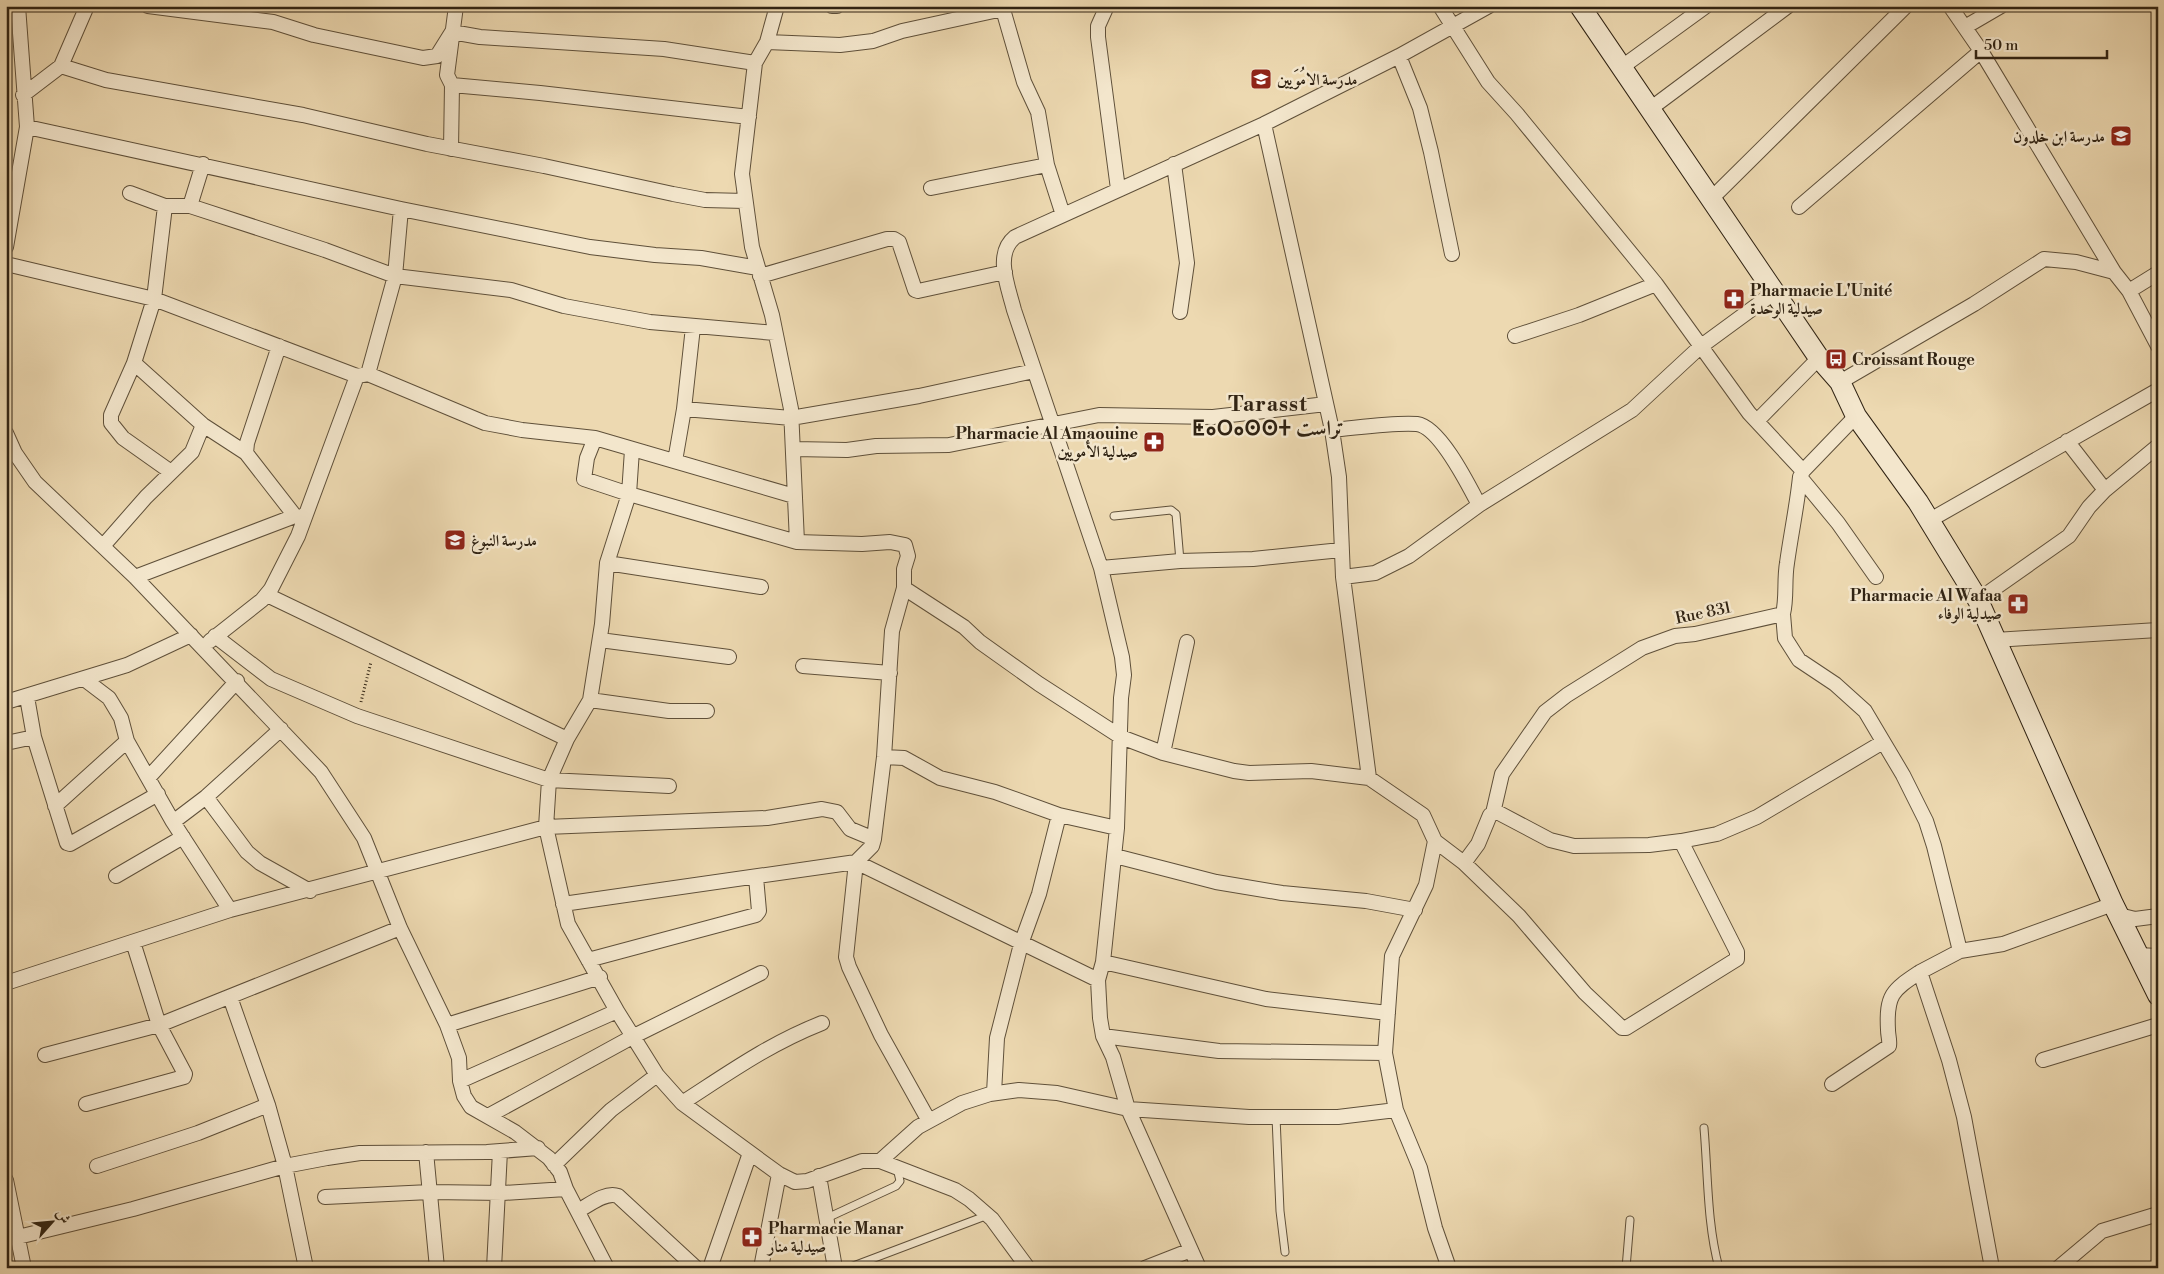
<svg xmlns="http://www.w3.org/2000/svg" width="2164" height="1274" font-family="'Libre Bodoni',Amiri,'Noto Sans Tifinagh',serif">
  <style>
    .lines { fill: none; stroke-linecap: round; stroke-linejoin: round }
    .lane-casing { stroke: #5f503a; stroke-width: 9 }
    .street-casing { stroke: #5f503a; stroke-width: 16 }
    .secondary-casing { stroke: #302313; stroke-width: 22 }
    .path { stroke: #302313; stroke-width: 3; stroke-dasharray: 1 2.5; stroke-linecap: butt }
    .lane { stroke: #f3e6cc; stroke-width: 7 }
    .street { stroke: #f3e6cc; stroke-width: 14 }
    .secondary { stroke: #f3e6cc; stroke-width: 20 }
    .labels { text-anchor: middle; stroke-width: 5; stroke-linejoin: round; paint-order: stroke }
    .poi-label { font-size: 16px; font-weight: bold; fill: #302313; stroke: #f3e6cc; text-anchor: start }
    .street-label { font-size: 16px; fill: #302313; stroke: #f3e6cc }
    .district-label { font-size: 21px; font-weight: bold; letter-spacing: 1px; fill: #302313; stroke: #f3e6cc }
  </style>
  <rect width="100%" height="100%" fill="#edd9b1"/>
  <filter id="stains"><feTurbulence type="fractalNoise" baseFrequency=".004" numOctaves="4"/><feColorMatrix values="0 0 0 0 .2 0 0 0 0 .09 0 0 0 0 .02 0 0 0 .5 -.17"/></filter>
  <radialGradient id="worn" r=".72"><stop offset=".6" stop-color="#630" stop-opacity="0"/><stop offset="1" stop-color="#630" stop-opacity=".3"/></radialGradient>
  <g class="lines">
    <g class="lane-casing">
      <path id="lane" d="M1114 516 1171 510 1176 514 1180 561
        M1276 1117 1280 1211 1285 1252
        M1704 1128C1708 1174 1707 1224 1719 1268
        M827 1218 896 1186 900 1181 897 1168
        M848 1268 988 1215
        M1626 1268 1630 1220"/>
    </g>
    <g class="street-casing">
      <path id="street" d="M148 6 273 22 314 35 423 58 437 56 452 32 480 37 664 49 755 63
        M456 6 447 75 452 85 540 93 749 117
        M777 6 767 42 755 63 742 174 752 247 772 315 791 409 797 542 862 544 890 542 905 545 908 556 904 569V588L892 631 884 757 874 839 872 846 856 862 846 957 849 967 881 1035 929 1121
        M832 6H837
        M1002 6 1024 82 1038 112 1047 165
        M1107 6 1098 26V37L1118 189
        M1440 6 1488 82 1517 114 1656 284 1749 413 1803 471
        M1950 6 1981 51 2114 272 2129 291 2158 346
        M1965 27 2001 6
        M767 42 840 45 873 41 902 31 1003 9
        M1399 56 1420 108 1431 152 1452 254
        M61 66 106 80 303 115 427 144 544 166 673 194 705 200 745 201
        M1622 67 1706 6
        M23 95 61 66 87 6
        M1650 109 1788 6
        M1264 124 1332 430 1339 477 1343 577 1369 778
        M27 127 401 209 590 247 655 255 701 258 758 268
        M451 149 452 85
        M1174 164 1187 263 1180 312
        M931 188 1047 165 1063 215
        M130 193 165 206H190L325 250 395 276 511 290 564 306 650 322 775 333
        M1711 199 1906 6
        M165 206 154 299 134 363 111 415V423L123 438 171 472
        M190 206 203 164
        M1799 207 1981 51
        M6 247 27 127 18 6
        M6 264 154 299 357 376 368 374 485 423 522 430 595 438 794 496
        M760 276 887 239H894L899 242 915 290 918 291 1005 272
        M2129 291 2158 273
        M1515 336 1579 315 1656 284
        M279 346 247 443 246 453 295 516
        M134 363 203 425 246 453
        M368 374 395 276 401 209
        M1840 382 1974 304 2044 259 2076 262 2114 272
        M684 409 791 418 919 396 1034 371
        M1758 420 1819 358
        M1332 430C1356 428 1394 422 1417 424 1440 427 1469 486 1479 505
        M6 433 15 453 35 482 135 577 321 772 364 838 400 928 447 1025 459 1058 460 1081 464 1096 471 1107 515 1132 549 1158 560 1172 566 1189 607 1268
        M595 438 587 458 584 479 629 494 797 542
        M794 449 847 450 876 446 949 445 1099 415 1213 417 1326 404
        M632 450 629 494 607 563 602 624 590 700 567 739 549 780 546 827 568 924 617 1011 657 1075 682 1103 779 1174 795 1182 807 1181 862 1161H880L955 1190 969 1199 992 1219 1028 1268
        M675 461 684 409 693 327
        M1800 477 1838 523 1876 577
        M2105 490 2158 446
        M1930 520 2158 390
        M103 546 146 497 192 452 203 425
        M607 563 761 587
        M1101 568 1180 561 1253 559 1341 550
        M135 577 295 516 303 517
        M1343 577 1375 573 1409 556 1479 505 1632 410 1700 347 1775 292
        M904 588 964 627 980 642 1039 684 1121 737 1163 753 1234 771 1249 773 1311 771 1369 778 1423 815 1435 841 1426 885 1392 956 1385 1053 1396 1110 1420 1168 1435 1228 1449 1268
        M267 595 567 739
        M1978 600 2069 536 2089 507 2105 490 2067 441
        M1783 614 1785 638 1799 660 1835 684 1865 711 1903 775 1926 821 1934 846 1960 951 2003 944 2113 904
        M215 636 271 679 357 716 549 780 669 786
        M600 640 729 657
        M1995 640 2158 630
        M210 641 262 600 271 589 298 536 357 376
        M803 666 890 673
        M84 679 109 698 121 718 127 741 173 822 230 910
        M27 697 34 737 67 843 70 844 158 794
        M590 700 669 711H707
        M6 702 127 665 191 635
        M6 743 34 737
        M1163 753 1187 642
        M884 757 904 758 940 778 995 792 1059 815 1117 828
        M149 777 237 681
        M206 797 247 852 260 863 310 891
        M55 806 127 741
        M1493 813 1502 774 1545 712 1567 695 1642 648 1675 636 1695 634 1783 614C1787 597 1784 580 1787 563 1791 534 1797 506 1800 477L1803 471 1856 416
        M173 822 206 797 281 729
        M1435 841 1464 863 1478 844 1490 815 1497 812 1550 840 1574 846 1649 845 1681 841 1717 834 1757 817 1883 742
        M1115 856 1216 882 1282 893 1366 901 1415 910
        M1464 863 1519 916 1585 993 1622 1028H1626L1737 959V952L1681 841
        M116 876 183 837
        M563 904 856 862 1098 980
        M2119 915 2135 919 2158 916
        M1960 951 1920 972 1949 1060 1964 1117 1992 1268
        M2138 955 2158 956
        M588 960 756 915 759 911 756 877
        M1103 962 1266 999 1388 1013
        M6 983 230 910 546 827 767 818 822 809 837 812 850 829 874 839
        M230 997 268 1105 285 1166 306 1268
        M447 1025 600 977
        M1103 1036 1219 1051 1385 1053
        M45 1055 159 1025 400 928
        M2043 1060 2158 1025
        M460 1081 617 1011
        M1832 1084 1889 1046C1890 1040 1888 1036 1888 1030 1886 994 1893 990 1920 972
        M994 1093 997 1038 1021 944 1039 894 1059 815
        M682 1103C730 1072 769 1044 822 1023
        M86 1104 184 1077 185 1074 159 1025 133 942
        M488 1116 634 1036 761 973
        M426 1152 437 1268
        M880 1161 918 1127 962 1103 990 1094 1019 1090 1057 1093 1128 1109 1249 1117H1338L1396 1110
        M554 1165 611 1110 657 1075
        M97 1166 198 1133 268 1105
        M819 1176 835 1268
        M6 1180 24 1268
        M325 1197 430 1192 503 1193 566 1189
        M578 1211C589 1205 606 1191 618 1196L696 1268
        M18 1237 133 1209 285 1166 327 1158 360 1153 487 1152 538 1148
        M494 1268 500 1151
        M710 1268 750 1153
        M761 1268 779 1174
        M1145 1268 1191 1250
        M1199 1268 1128 1109 1113 1057 1103 1036 1100 1018 1098 980 1103 962 1117 828 1121 698 1124 675 1122 657 1101 568 1014 310C1008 286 994 254 1015 237L1264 124 1399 56 1489 6
        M2058 1268 2102 1231 2158 1214"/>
    </g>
    <g class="secondary-casing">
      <path id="secondary" d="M1580 6 1819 358 1840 382 1856 416 1918 502 1978 600 2113 904 2158 995"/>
    </g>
    <path class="path" d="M361 702 371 662"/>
    <use href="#lane" class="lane"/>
    <use href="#street" class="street"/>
    <use href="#secondary" class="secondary"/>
  </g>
  <defs>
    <g id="school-square" transform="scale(1.125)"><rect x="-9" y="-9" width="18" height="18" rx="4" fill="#8f2418" stroke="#f3e6cc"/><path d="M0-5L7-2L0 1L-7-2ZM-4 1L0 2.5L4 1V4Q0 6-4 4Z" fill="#fff"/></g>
    <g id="pharmacy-square" transform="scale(1.125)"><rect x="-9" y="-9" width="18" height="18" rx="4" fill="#8f2418" stroke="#f3e6cc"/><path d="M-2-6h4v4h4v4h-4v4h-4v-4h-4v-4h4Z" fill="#fff"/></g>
    <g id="bus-square" transform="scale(1.125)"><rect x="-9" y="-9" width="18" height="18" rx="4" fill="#8f2418" stroke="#f3e6cc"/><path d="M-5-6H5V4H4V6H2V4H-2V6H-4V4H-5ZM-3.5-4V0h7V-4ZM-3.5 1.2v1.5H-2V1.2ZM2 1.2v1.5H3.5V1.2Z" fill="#fff"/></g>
  </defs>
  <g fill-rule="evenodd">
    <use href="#school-square" x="1261" y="79"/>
    <use href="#school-square" x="2121" y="136"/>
    <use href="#pharmacy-square" x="1734" y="299"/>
    <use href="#bus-square" x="1836" y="359"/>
    <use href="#pharmacy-square" x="1154" y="442"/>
    <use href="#school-square" x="455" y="540"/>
    <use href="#pharmacy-square" x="2018" y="604"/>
    <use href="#pharmacy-square" x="752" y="1237"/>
  </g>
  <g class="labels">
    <g class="poi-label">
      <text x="1277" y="85">مدرسة الامُوَيين</text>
      <text x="2105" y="142" text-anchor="end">مدرسة ابن خلدون</text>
      <text x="1750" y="296">Pharmacie L'Unité<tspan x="1750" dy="18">صيدلية الوحدة</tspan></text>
      <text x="1852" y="365">Croissant Rouge</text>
      <text x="1138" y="439" text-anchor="end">Pharmacie Al Amaouine<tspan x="1138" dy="18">صيدلية الأمويين</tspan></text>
      <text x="471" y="546">مدرسة النبوغ</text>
      <text x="2002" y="601" text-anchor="end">Pharmacie Al Wafaa<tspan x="2002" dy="18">صيدلية الوفاء</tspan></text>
      <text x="768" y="1234">Pharmacie Manar<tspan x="768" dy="18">صيدلية منار</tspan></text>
    </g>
    <g class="street-label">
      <text transform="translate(1703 612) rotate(-12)" y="6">Rue 831</text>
    </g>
    <g class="district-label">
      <text x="1268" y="411">Tarasst<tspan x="1268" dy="24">ⵟⴰⵔⴰⵙⵙⵜ تراست</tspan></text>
    </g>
  </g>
  <rect width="2164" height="1274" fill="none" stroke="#edd9b1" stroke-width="25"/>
  <rect x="8" y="8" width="2149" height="1259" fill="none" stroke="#302313" stroke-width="2.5"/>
  <rect x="12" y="12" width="2139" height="1249" fill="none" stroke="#302313"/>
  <g transform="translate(52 1222) rotate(63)" stroke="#f3e6cc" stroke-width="4" paint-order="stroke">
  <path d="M0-4L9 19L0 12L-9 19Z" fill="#302313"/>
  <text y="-8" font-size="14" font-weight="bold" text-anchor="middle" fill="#302313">ش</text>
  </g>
  <path d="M1976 50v8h131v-8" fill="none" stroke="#302313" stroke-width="2.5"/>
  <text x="1984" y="50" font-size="15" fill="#302313" stroke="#f3e6cc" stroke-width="4" paint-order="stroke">50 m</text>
  <rect width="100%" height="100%" filter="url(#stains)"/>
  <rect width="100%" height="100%" fill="url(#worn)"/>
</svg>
